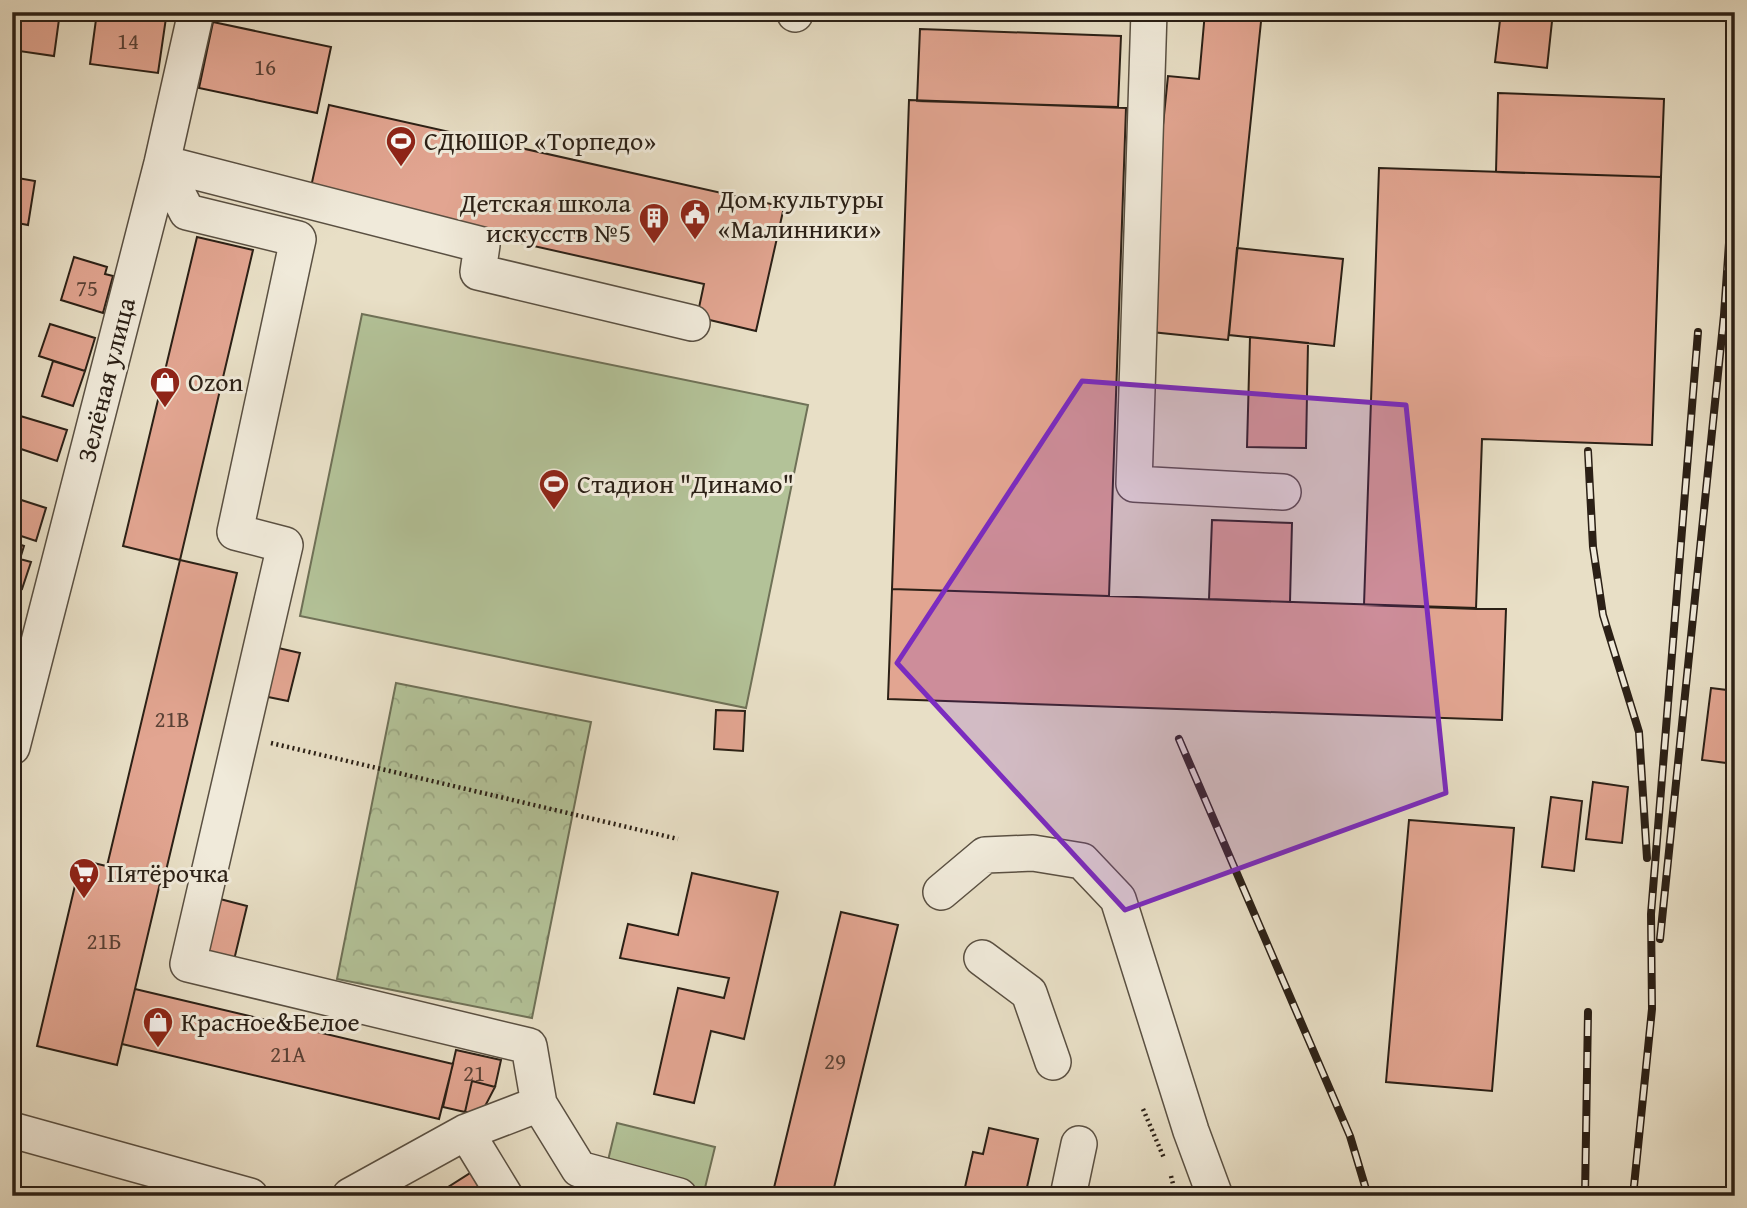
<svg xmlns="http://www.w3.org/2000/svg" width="1747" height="1208" font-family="'Gentium Book Plus',serif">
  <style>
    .green { fill: #b3c298; stroke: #6f7157; stroke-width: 2 }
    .forest { fill: url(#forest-crowns); stroke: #6f7157; stroke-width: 2 }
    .building { fill: #e2a591; stroke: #2b2016; stroke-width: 2 }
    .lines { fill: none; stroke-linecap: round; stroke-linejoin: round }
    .minor-casing { stroke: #5a5042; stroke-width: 38 }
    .path { stroke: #2b2016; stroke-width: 4.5; stroke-dasharray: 2 3.5; stroke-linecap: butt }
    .minor { stroke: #f0eada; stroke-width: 35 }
    .rail-casing { stroke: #2b2016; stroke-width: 8 }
    .rail { stroke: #f0eada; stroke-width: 5; stroke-dasharray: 16; stroke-linecap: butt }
    .marked { fill: #7b2cbf; fill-opacity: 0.2; stroke: #7b2cbf; stroke-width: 5; stroke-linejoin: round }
    .labels { text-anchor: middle; stroke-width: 6; stroke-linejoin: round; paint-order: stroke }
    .number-label { font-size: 23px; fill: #594135 }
    .poi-label { font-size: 26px; fill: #2b2016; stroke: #f0eada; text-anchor: start }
    .street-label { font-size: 26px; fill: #2b2016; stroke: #f0eada }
  </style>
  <defs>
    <pattern id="forest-crowns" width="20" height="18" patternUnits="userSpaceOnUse" patternTransform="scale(1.75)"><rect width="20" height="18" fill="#b3c298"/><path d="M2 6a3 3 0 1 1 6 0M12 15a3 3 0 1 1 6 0" fill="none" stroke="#9aa682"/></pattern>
  </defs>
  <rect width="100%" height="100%" fill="#e8dfc6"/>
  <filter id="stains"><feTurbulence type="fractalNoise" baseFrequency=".00286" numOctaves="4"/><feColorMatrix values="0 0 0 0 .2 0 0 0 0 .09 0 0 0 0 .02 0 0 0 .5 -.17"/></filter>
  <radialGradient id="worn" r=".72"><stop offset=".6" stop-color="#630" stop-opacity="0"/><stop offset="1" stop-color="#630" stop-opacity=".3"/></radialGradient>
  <path class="green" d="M362 314 808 405 746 708 300 616Z
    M617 1123 715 1147 703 1196H683L604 1177Z"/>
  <path class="forest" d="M396 683 591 722 532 1018 337 979Z"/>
  <path class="building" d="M12 12H60L54 56 12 50Z
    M97 12 166 18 158 73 90 64Z
    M1205 12H1262L1228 340 1142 331 1168 76 1199 79Z
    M1501 12H1553L1547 68 1495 62Z
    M213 22 331 47 317 113 199 88Z
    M920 29 1121 36 1118 107 917 101Z
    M1498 93 1664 99 1661 177 1496 172Z
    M909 100 1126 108 1109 596 892 589Z
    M329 105 784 207 756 331 697 317 704 284 309 196Z
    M1379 168 1661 177 1652 445 1482 439 1476 609 1364 605Z
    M12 177 35 181 28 225 12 222Z
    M197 237 253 250 180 560 123 546Z
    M1237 248 1343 259 1334 346 1229 335Z
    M74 257 107 267 105 274 113 276 103 313 61 300Z
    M50 324 95 338 85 371 39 356Z
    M1250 337 1308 343 1306 448 1247 447Z
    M53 361 85 371 73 406 42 396Z
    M17 415 67 430 57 461 12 446Z
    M12 497 46 508 36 541 12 533Z
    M1212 520 1292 523 1290 602 1209 599Z
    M12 542 24 546 20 559 31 562 22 589 12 586Z
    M180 560 237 573 164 879 107 866Z
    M892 589 1506 609 1502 720 888 699Z
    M274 647 300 653 288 701 263 696Z
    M1711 688 1735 691V764L1702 760Z
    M716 710 745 711 743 751 714 749Z
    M1593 782 1628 787 1622 843 1586 839Z
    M1551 797 1582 801 1574 871 1542 867Z
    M1409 820 1514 828 1492 1091 1386 1082Z
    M81 860 161 879 117 1065 37 1046Z
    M692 873 778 892 744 1039 711 1031 694 1103 654 1094 678 988 724 998 729 978 620 958 628 924 678 935Z
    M220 899 247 906 234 960 207 953Z
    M841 912 898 925 832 1196H772Z
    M135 989 453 1064 439 1119 122 1044Z
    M456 1050 501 1060 495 1087 472 1081 465 1112 443 1107Z
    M472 1081 495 1087 482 1112H465Z
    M989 1128 1038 1139 1025 1196H963L973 1152 983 1154Z
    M475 1170 491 1196H434Z"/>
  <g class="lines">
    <g class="minor-casing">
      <path id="minor" d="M794 12 795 14
        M1149 12 1134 484 1283 492
        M162 163 187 212 298 239 235 532 285 545 188 964 529 1046 539 1104
        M162 163 482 245 478 272 692 323
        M12 747 162 163 196 12
        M941 892 985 855 1033 853 1082 861 1118 899 1191 1131 1215 1196
        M982 958 1029 993 1053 1062
        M12 1130 250 1196
        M466 1132 505 1196
        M350 1196 466 1132 539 1104 579 1169 679 1196
        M1068 1196 1079 1144"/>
    </g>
    <path class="path" d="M271 743 678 839
      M1143 1109 1164 1158
      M1171 1176 1176 1196"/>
    <use href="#minor" class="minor"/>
    <g class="rail-casing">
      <path id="rail" d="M1588 451 1593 547 1603 615 1639 732 1647 858
        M1179 739 1350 1136 1368 1196
        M1660 939 1724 315 1735 157
        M1585 1196 1588 1012
        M1633 1196 1652 1009 1651 914 1698 332"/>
    </g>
    <use href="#rail" class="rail"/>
  </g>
  <path class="marked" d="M1082 381 1406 405 1446 793 1125 910 897 663Z"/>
  <defs>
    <g id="stadium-pin" transform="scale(1.575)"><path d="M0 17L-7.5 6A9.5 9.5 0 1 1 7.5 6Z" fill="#8f2418" stroke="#f0eada"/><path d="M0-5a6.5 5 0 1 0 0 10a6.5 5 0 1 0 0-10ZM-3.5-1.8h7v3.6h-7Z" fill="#fff"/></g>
    <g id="civic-pin" transform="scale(1.575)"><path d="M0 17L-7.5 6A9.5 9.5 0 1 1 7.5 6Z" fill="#8f2418" stroke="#f0eada"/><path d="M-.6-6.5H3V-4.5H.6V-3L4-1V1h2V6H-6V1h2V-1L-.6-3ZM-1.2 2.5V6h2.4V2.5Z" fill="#fff"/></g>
    <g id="building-pin" transform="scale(1.575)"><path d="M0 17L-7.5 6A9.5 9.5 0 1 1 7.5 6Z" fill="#8f2418" stroke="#f0eada"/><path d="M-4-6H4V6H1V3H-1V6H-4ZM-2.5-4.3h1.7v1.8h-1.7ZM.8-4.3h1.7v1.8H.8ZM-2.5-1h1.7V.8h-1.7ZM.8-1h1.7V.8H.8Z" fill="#fff"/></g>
    <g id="shop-pin" transform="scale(1.575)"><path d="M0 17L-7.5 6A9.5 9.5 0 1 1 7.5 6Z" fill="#8f2418" stroke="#f0eada"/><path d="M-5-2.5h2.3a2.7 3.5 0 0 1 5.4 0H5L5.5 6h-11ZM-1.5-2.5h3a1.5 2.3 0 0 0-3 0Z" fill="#fff"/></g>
    <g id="supermarket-pin" transform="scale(1.575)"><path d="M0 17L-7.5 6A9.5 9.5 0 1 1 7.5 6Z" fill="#8f2418" stroke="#f0eada"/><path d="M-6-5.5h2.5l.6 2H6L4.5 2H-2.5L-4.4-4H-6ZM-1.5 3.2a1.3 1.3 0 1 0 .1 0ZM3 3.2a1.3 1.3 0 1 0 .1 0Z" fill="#fff"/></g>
  </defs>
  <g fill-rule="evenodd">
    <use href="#stadium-pin" x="401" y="141"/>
    <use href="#civic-pin" x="695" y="214"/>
    <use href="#building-pin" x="654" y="218"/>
    <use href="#shop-pin" x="165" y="382"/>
    <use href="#stadium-pin" x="554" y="484"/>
    <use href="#supermarket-pin" x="84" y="873"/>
    <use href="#shop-pin" x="158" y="1022"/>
  </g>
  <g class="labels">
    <g class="number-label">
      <text x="128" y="49">14</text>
      <text x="265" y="75">16</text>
      <text x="87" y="296">75</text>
      <text x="172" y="727">21В</text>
      <text x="104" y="949">21Б</text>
      <text x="288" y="1062">21А</text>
      <text x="835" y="1069">29</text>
      <text x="474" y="1081">21</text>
    </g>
    <g class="poi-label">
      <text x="424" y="150">СДЮШОР «Торпедо»</text>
      <text x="718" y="208">Дом культуры<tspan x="718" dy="30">«Малинники»</tspan></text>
      <text x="631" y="212" text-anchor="end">Детская школа<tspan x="631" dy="30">искусств №5</tspan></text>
      <text x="188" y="391">Ozon</text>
      <text x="577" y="493">Стадион "Динамо"</text>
      <text x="107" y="882">Пятёрочка</text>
      <text x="181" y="1031">Красное&amp;Белое</text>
    </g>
    <g class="street-label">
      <text transform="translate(106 380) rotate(-76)" y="9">Зелёная улица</text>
    </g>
  </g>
  <rect width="1747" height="1208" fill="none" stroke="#e8dfc6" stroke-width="42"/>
  <rect x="14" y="14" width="1719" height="1180" fill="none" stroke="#2b2016" stroke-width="3.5"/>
  <rect x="21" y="21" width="1705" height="1166" fill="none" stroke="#2b2016" stroke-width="2"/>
  <rect width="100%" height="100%" filter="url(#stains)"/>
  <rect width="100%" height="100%" fill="url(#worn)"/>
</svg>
